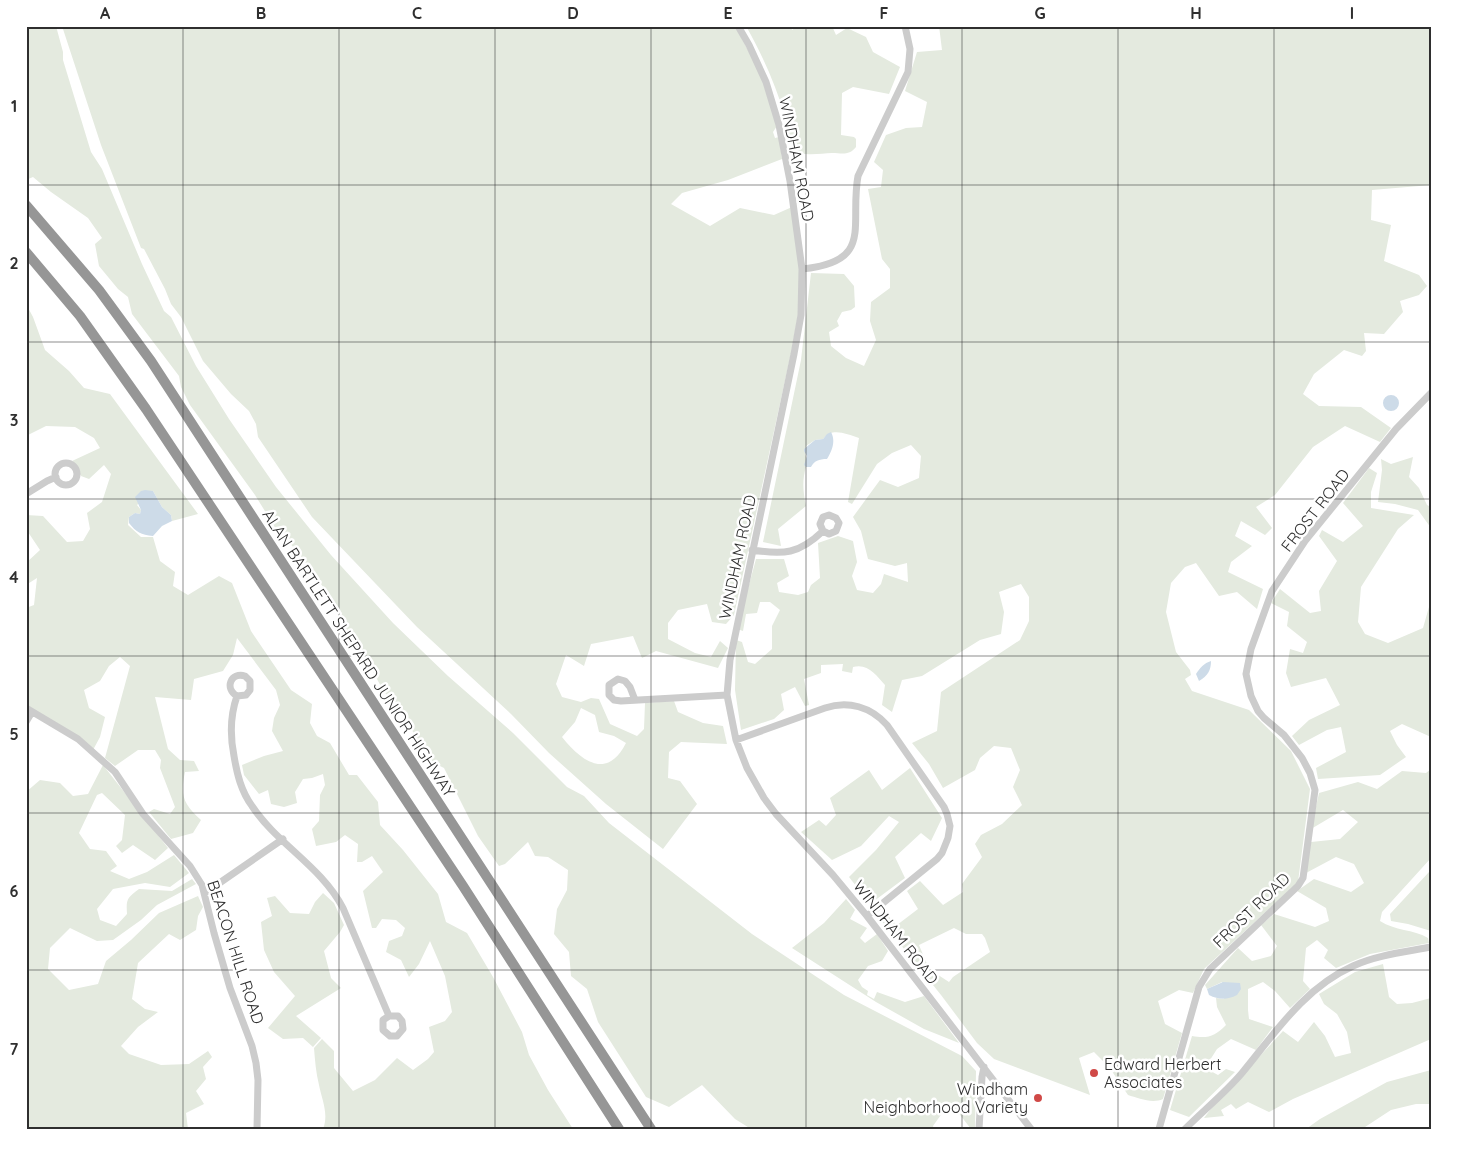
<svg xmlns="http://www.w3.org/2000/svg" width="1457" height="1155" font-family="Quicksand,sans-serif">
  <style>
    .green { fill: #e4eadf; fill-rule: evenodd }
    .water { fill: #cddbe8 }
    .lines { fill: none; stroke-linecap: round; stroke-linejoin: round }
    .minor { stroke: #ccc; stroke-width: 7 }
    .highway { stroke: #969696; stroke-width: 10 }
    .grid { fill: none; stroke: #2f2f2f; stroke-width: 1; stroke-opacity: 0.55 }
    .poi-dot { fill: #d04947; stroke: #fff; stroke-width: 2 }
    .labels { text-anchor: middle; stroke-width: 5; stroke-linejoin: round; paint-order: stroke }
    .street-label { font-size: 16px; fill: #2f2f2f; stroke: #fff }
    .poi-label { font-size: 16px; fill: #2f2f2f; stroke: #fff; text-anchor: start }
    .neatline { fill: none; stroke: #2f2f2f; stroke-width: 2 }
    .grid-label { font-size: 16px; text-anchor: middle; font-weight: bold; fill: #2f2f2f }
  </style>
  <rect width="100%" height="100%" fill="#fff"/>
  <path class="green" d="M26 26H56L63 52V60L91 152 102 169 142 264 164 311 171 317 196 366 229 419 276 487 331 555 393 623 448 676 513 733 567 787 584 796 609 823 752 934 844 995 962 1056 976 1071 975 1129H971L950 1102 933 1126 934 1129H751L735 1119 702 1085 669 1107 646 1097 598 1022 587 989 571 976 569 952 554 934 557 909 567 890 568 870 548 857 535 856 528 842 505 864 499 866 478 836 444 768 430 761 409 725 383 690 367 661 341 623 342 613 297 551 276 529 255 495 190 405 181 387 179 376 132 314 128 297 118 289 99 266 95 244 102 238 88 218 51 192 33 177 26 180Z
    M62 26H735L765 82 777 126 773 132 775 138 779 137 782 159 728 180 682 193 671 204 710 226 740 208 774 215 792 207 800 270 798 315 791 353 734 615 726 624 712 622 707 604 678 610 668 623V639L695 653 711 657 720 641 728 648 718 668 656 651 642 658 633 636 591 644 584 666 566 655 556 684 562 697 581 702 591 698 599 699 610 724 637 736 644 729 645 703 674 701 678 712 703 723 723 726 727 744 681 742 669 752 668 778 680 781 697 804 663 849 606 804 549 753 511 714 417 627 312 517 258 437 256 424 249 411 231 394 203 361 181 317 171 304 165 289 144 249 141 248 101 145ZM581 708 595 715 599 732 614 736 626 743C607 780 582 762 562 737L575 722Z
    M746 26H791L792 30 798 26H832L836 35 847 28 866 37 873 52 900 67 889 94 853 87 842 93 841 135 854 137 856 139V147C849 156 842 153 832 153 823 153 810 156 801 153 789 147 789 130 786 119 776 86 763 56 746 26Z
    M939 26H1431V185L1372 190 1371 220 1391 225 1384 261 1419 275 1427 286 1419 295 1400 301 1403 312 1384 334 1364 333 1366 351 1362 356 1344 350 1314 374 1303 394 1319 406 1361 407 1391 428 1380 442 1345 426 1313 447 1275 495 1256 507 1272 528 1265 535 1241 521 1235 536 1252 546 1231 562 1228 572 1263 589 1257 609 1237 592 1219 596 1196 563 1185 567 1171 583 1166 612 1176 652 1190 670 1191 675 1185 679 1192 691 1249 710 1291 751 1310 789 1298 882 1204 969 1193 993 1179 990 1158 1001 1165 1024 1182 1033 1163 1099C1152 1104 1138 1098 1128 1095L1109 1067 1094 1052 1079 1058 1090 1095 994 1059 977 1043 941 995 880 919 886 914 897 925 918 909 907 891 920 881 943 905 963 892 962 884 982 857 975 844 981 835 1002 824 1022 805 1013 787 1020 770 1011 748 994 746 980 758 975 770 943 788 929 764 912 743 937 731 941 692 1020 640 1029 621V597L1021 584 999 592 1004 612 1001 634 980 640 922 676 902 680 892 712 882 705 885 685C876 675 868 663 853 667L852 673 842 671 843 664 821 665V673L804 679 809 705 805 706 795 687 781 694 784 710 774 719 741 730 735 690 736 640 742 642 748 662 755 664 772 649V626L780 610 770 602H760L757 613 746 614 743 631 737 629 756 559H784L789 576 777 583 779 592 798 595 808 592 811 585 820 578 818 543 838 536 853 541 857 562 852 576 857 590 873 593 881 584 884 574 908 582 907 563 895 566 868 559 861 531 853 517 880 480 898 487 919 478 921 456 911 445 892 453 877 464 852 504 848 502 859 438C846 434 832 427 823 439L815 440 806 446 805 454 807 460 805 465 806 467C802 480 803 492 806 506L778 529 781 546 763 542 801 360 811 273 844 274 854 286 855 307 851 310 842 312 837 321 839 326 829 332 831 346 846 358 864 366 876 340 870 321 871 302 890 288V269L882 259 868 189 881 187 883 170 874 162 886 135 906 128 922 127 927 102 905 91 917 52 942 50ZM954 928 966 934H982L985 938 990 952 953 977 949 982 929 969 919 945Z
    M26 304 33 317 45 350 69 371 84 388 110 394 198 514 172 521 171 515 162 507 153 491 137 505 141 510 140 514 135 513 129 517 128 525 141 537H153L160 561 175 572 173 586 188 595 219 576 232 583 251 631 291 690 312 704 310 723 317 736 330 743 349 775H357L378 802 380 825 403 850 438 894 446 922 467 933 493 977 522 1032 529 1055 548 1090 573 1129H323C329 1114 322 1100 319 1085 316 1073 315 1061 314 1048L322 1039 334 1051V1068L353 1091 375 1080 397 1058 413 1070 428 1059 434 1052 429 1027 445 1021 452 1012 445 976 430 941 419 964 409 977 401 960 386 952 389 941 402 936 405 928 396 920 382 919 376 928H372L363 891 383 872 372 856 362 862H357L358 844 345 835 336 842 316 846 312 829 319 821 320 795 325 785 323 774 312 778 303 779 295 792 297 803 284 807 271 804 268 790 259 794 244 775 242 765 264 756 283 751 272 731 274 718 280 705 276 690 237 638 233 655 223 671 194 679 191 700 155 697 168 749 180 760 194 761 199 771 185 772C180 796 183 803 201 820L193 833 171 839 149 812 154 809 170 814 175 807 160 768 161 760 155 750H138L115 766 105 758 130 666 120 657 109 666 100 681 84 690 89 708 105 717 100 737 93 750 26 705V608L34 605 37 578 26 585V563L40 550 26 529V515L43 516 67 542 83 541 90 529 87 513 102 502 111 474 104 465 89 479 81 476 72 461 100 448 94 438 75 427 46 426 26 436Z
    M1413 457 1409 477 1419 488 1427 505 1431 507V528L1418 510 1395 504 1378 502 1382 470 1381 459 1391 464Z
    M1369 468 1377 473 1371 492V508L1414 515 1398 529 1361 587 1358 622 1365 634 1388 643 1423 628 1431 600V737L1402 724 1390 731 1397 745 1406 757 1380 775 1318 779 1316 768 1346 752 1341 727 1327 730 1299 745 1292 736 1309 720 1340 705 1326 678 1291 687 1286 673 1290 649 1303 653 1307 642 1287 626 1289 612 1271 603 1280 589 1310 613 1321 611 1319 591 1337 561 1319 536 1322 530 1343 542 1363 526 1343 503Z
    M103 765 168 848 155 860 133 845 122 853 116 846 122 840 125 815 102 793 97 795 79 833 90 849 106 851 117 866 110 871 129 879 147 872 174 855 189 873 170 887 145 883 113 889 97 909 100 920 116 926 127 914C126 899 127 898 139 889L172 891 192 879 196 884 157 905 141 920 113 940 97 941 70 928 50 948 48 969 69 990 98 984 106 961 131 940 159 913 198 896 203 907 198 916 196 930 180 940 169 934 138 963 132 999 145 1009 158 1012 138 1027 121 1046 129 1054 161 1065 189 1064 208 1051 212 1057 203 1067 206 1079 196 1091 204 1104 186 1113 188 1129H26V792L40 780 60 783 73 796 88 794Z
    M910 768 942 818 931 841 921 833 895 857 905 878 870 904 849 877 876 850 899 822 889 816 861 846 832 860 801 832 819 820 826 826 836 815 830 798 869 770 882 790Z
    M1431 769V858L1382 912 1380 921C1395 931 1413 929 1428 938L1429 943 1370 954 1336 968 1324 958 1328 950 1317 940 1306 948 1303 981 1310 989 1290 1008 1275 991 1263 982 1248 989V1010L1249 1019 1273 1027 1256 1050 1231 1039 1217 1049 1205 1068 1218 1075 1226 1069 1235 1072 1189 1117 1170 1110 1192 1036C1208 1039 1215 1036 1226 1025L1217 1007 1216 998 1224 999 1222 982 1207 989 1205 985 1238 948 1252 961 1271 956 1277 946 1261 925 1274 914 1315 927 1329 921 1326 908 1297 891 1314 879 1351 892 1364 883 1354 864 1336 857 1306 873 1311 842 1340 839 1358 822 1343 810 1311 829 1319 793 1358 782 1377 789 1402 771 1426 773Z
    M1429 872 1431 873V931L1408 924 1391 921 1390 914Z
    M323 893 334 903 344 925 340 932 324 951 331 978 341 988 296 1016 321 1038 313 1047 303 1038 283 1039 268 1028 295 996 274 972 264 950 261 922 272 916 267 898 275 896 290 913 309 914 315 902Z
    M846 899 855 910 850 919 867 928 860 938 865 943 877 934 888 951 882 961 868 966 858 980 862 987 868 991 867 995 874 999 877 992 905 1002 924 996 959 1043 924 1029 876 1002 792 948 824 923Z
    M1383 964 1389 997 1397 1004 1412 1003 1431 998V1039L1293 1099 1269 1112 1248 1102 1236 1109 1231 1104 1221 1110 1224 1116 1204 1118 1210 1110 1283 1031 1298 1042 1314 1022 1325 1036 1335 1057 1351 1053 1347 1032 1337 1014 1324 1004 1319 994 1355 972Z
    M1431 1070V1104H1416L1391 1110 1362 1129H1306L1320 1119 1387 1082Z"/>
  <path class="water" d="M1383 403a8 8 0 1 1 16 0a8 8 0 1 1-16 0Z
    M831 432C836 441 832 451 827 459 819 459 814 461 811 467H806L804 465 807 456 804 451V449L815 440 823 439 827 434Z
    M145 490 153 491 162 507 171 515 172 521 162 526 153 536C141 535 136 532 129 523V517L135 513 140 514 141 510 135 497 141 491Z
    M1211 661C1211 670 1208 676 1199 681L1196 674C1200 668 1204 663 1211 661Z
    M1223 982 1240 983 1241 989 1237 995C1227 1000 1219 1000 1209 995L1207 989Z"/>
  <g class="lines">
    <path class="minor" d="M738 26 749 45 766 82 779 125 790 181 802 269 801 315 794 354 730 660 727 695 736 740 747 768 764 798 776 814 833 875 867 916 1031 1129
      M802 269C875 262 849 225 858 176L908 72 910 49 905 26
      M55 474a11 11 0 1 1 22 0a11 11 0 1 1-22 0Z
      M26 494 47 481 56 477
      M752 550C784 555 799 554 823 531L820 524 823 517 829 515 836 518 839 523 836 531 829 534 823 531
      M237 696 246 695 250 690V681L245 676C231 672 224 688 237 696 230 716 230 736 234 756 237 774 241 791 252 806 277 844 321 866 343 908L389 1016 383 1020V1030L390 1036H397L403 1029 402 1021 398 1016H389
      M635 700 630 687 625 681 618 679 609 685V695L614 700 621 701 727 695
      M26 708 78 739 115 772 143 814 190 866 202 885 214 933 230 988 252 1046 256 1063 258 1080 257 1129
      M26 722 32 712
      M736 740 825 708C848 700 871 707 887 725L944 807 947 814 950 826 948 838 942 853 937 859 867 916
      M205 893 283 839
      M979 1129 982 1077 984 1067
      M1159 1129 1199 987 1210 969 1298 886 1303 878 1315 790 1310 773 1302 758 1284 735 1264 718 1258 711 1251 696 1246 674 1251 649 1272 591 1305 541 1396 429 1431 393
      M1185 1129C1204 1110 1225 1093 1242 1073 1275 1033 1304 988 1353 966 1377 955 1405 952 1431 947"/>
    <path class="highway" d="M26 205 99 290 151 361 651 1129
      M26 252 80 316 146 409 463 886 619 1129"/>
  </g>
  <path class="grid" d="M183 26V1129M339 26V1129M495 26V1129M651 26V1129M806 26V1129M962 26V1129M1118 26V1129M1274 26V1129M26 185H1431M26 342H1431M26 499H1431M26 656H1431M26 813H1431M26 970H1431"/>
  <g class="poi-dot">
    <circle cx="1094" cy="1073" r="5"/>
    <circle cx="1038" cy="1098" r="5"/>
  </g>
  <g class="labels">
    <g class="street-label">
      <text transform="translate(797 159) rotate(79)" y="6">WINDHAM ROAD</text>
      <text transform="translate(1315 510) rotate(-52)" y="6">FROST ROAD</text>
      <text transform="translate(737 557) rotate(-78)" y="6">WINDHAM ROAD</text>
      <text transform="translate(359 653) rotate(57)" y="6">ALAN BARTLETT SHEPARD JUNIOR HIGHWAY</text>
      <text transform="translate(1251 910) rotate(-44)" y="6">FROST ROAD</text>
      <text transform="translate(896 932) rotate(52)" y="6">WINDHAM ROAD</text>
      <text transform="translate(236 952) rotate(72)" y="6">BEACON HILL ROAD</text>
    </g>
    <g class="poi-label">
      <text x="1104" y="1070">Edward Herbert<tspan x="1104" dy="18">Associates</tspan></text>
      <text x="1028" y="1095" text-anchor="end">Windham<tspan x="1028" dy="18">Neighborhood Variety</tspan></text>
    </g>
  </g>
  <rect width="1457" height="1155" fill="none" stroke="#ffffff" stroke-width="55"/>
  <rect x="28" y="28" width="1402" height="1100" class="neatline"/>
  <g class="grid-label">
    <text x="105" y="19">A</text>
    <text x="261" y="19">B</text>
    <text x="417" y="19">C</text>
    <text x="573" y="19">D</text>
    <text x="728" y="19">E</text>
    <text x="884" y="19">F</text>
    <text x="1040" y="19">G</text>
    <text x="1196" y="19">H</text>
    <text x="1352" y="19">I</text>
    <text x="14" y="112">1</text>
    <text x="14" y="269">2</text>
    <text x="14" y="426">3</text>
    <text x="14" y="583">4</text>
    <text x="14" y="740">5</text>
    <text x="14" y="897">6</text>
    <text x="14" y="1055">7</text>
  </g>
</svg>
